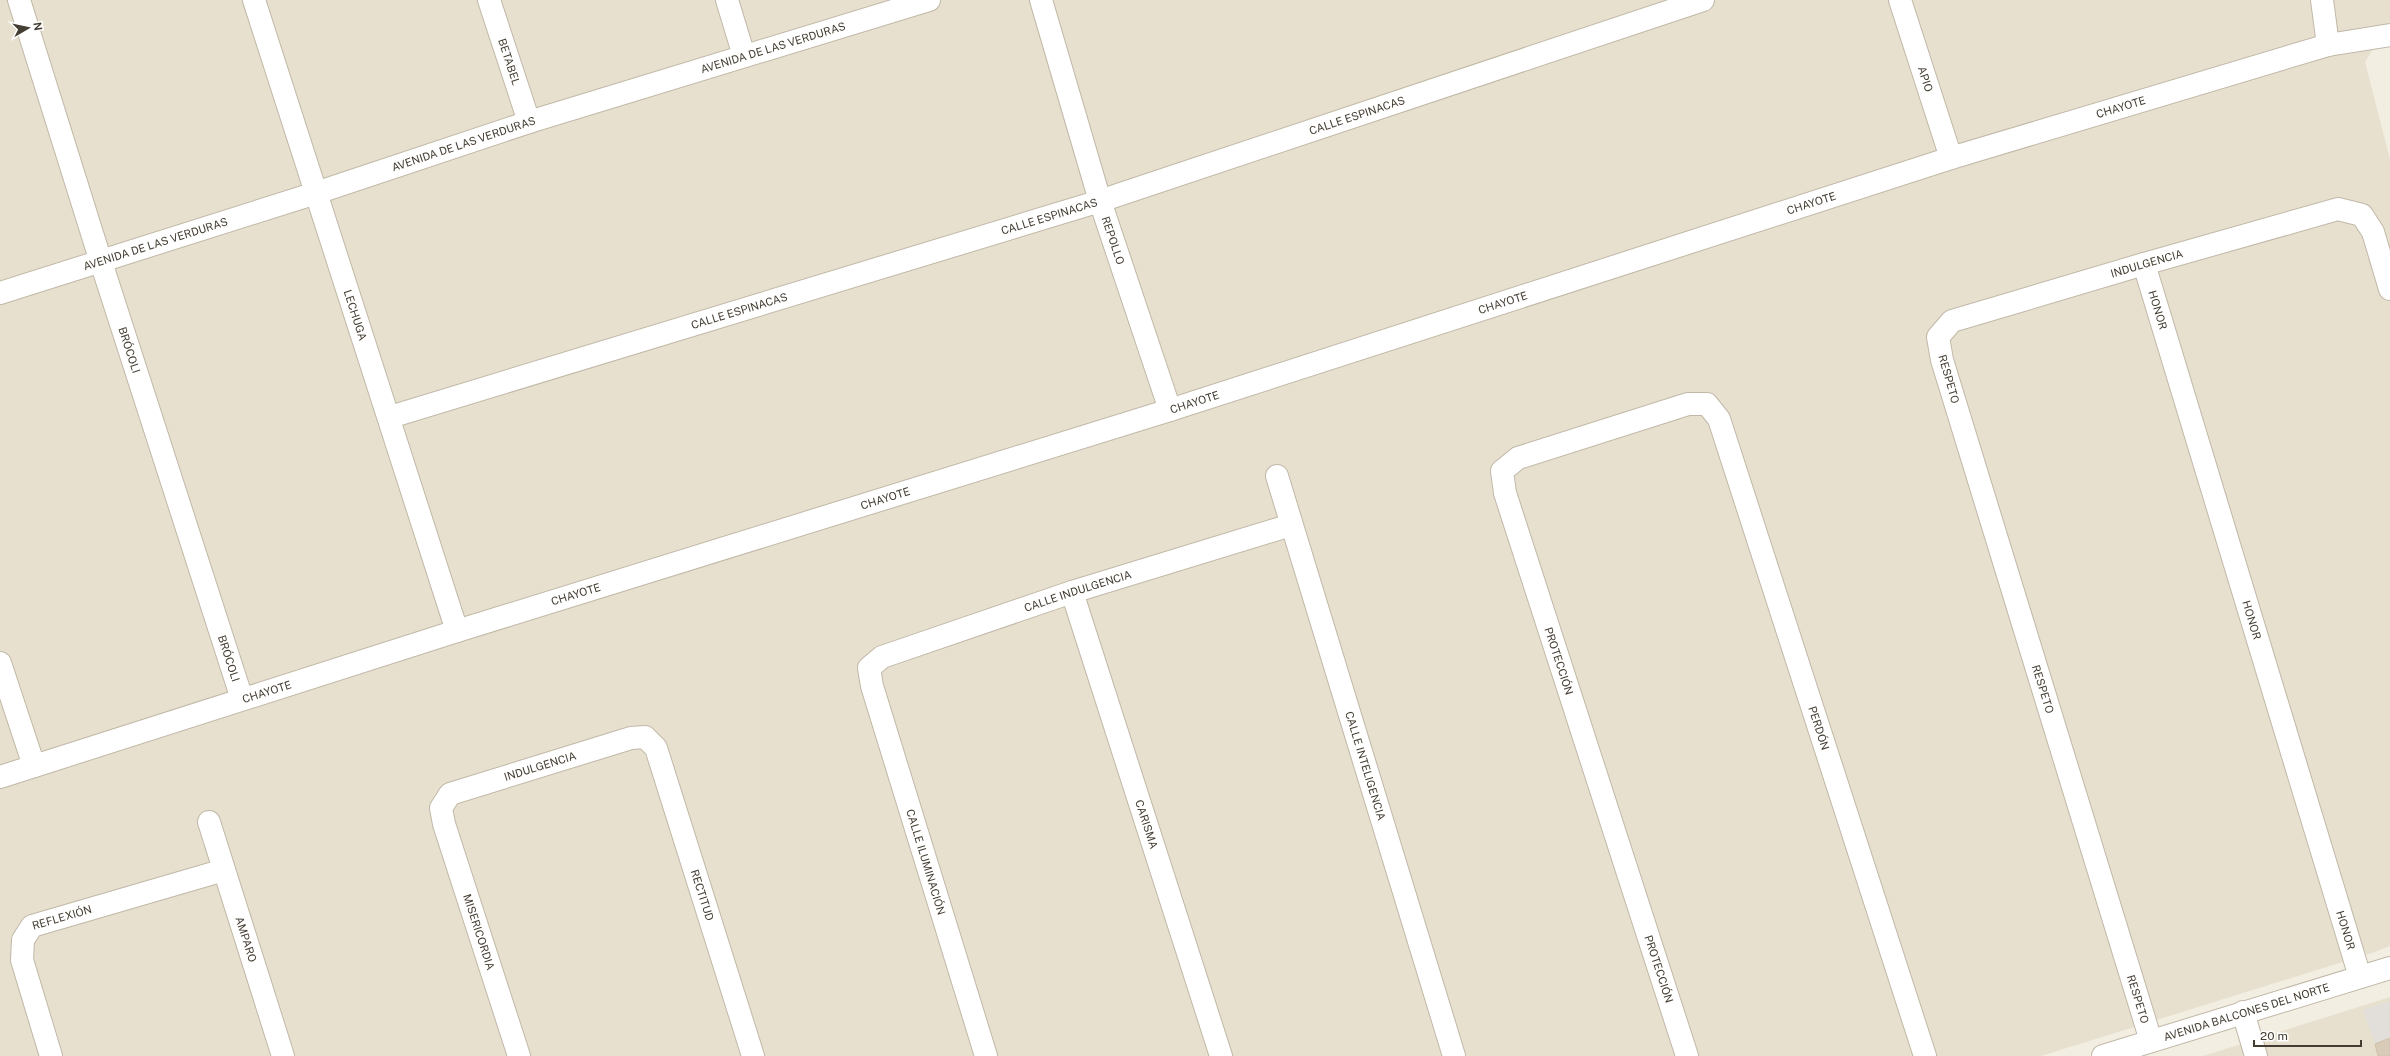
<svg xmlns="http://www.w3.org/2000/svg" width="2390" height="1056" font-family="'Public Sans',sans-serif">
  <style>
    .residential { fill: #e7e0cf }
    .parking { fill: #e2dfdb }
    .building { fill: #d8ccb9; stroke: #d0c1a9 }
    .lines { fill: none; stroke-linecap: round; stroke-linejoin: round }
    .minor-casing { stroke: #c1b8a7; stroke-width: 24 }
    .minor { stroke: #fff; stroke-width: 22 }
    .labels { text-anchor: middle; stroke-width: 3; stroke-linejoin: round; paint-order: stroke }
    .street-label { font-size: 11px; fill: #443d32; stroke: #fff }
  </style>
  <rect width="100%" height="100%" fill="#f3eee2"/>
  <path class="residential" d="M0 0H2390V21L2365 62 2390 159V946L2375 952 2041 1056H0Z
    M2390 997V1056H2203Z"/>
  <path class="parking" d="M2390 1001V1038L2375 1044 2363 1010Z"/>
  <path class="building" d="M2390 1038V1056H2378L2375 1044Z"/>
  <g class="lines">
    <g class="minor-casing">
      <g id="minor">
        <path id="s1" d="M19 0 101 262 242 699"/>
        <path id="s2" d="M254 0 457 631"/>
        <path id="s3" d="M489 0 529 122"/>
        <path d="M727 0 744 56"/>
        <path id="s4" d="M1041 0 1100 201 1170 410"/>
        <path id="s5" d="M1900 0 1951 158"/>
        <path d="M2322 0 2328 45"/>
        <path id="s6" d="M2144 264 2360 977"/>
        <path id="s7" d="M0 293 316 193 529 122 929 0"/>
        <path id="s8" d="M390 417 1100 201 1703 0"/>
        <path id="s9" d="M1277 476 1454 1056"/>
        <path id="s10" d="M1072 592 1221 1056"/>
        <path d="M0 663 34 766"/>
        <path id="s11" d="M0 777 457 631 1170 410 1951 158 2328 45 2390 35"/>
        <path id="s12" d="M209 822 283 1056"/>
        <path d="M2243 1012 2256 1056"/>
        <path id="s13" d="M2151 1041 1942 360 1938 337 1952 321 2144 264 2338 209 2362 215 2373 232 2390 289"/>
        <path id="s14" d="M51 1056 22 960 23 940 32 926 224 870"/>
        <path id="s15" d="M519 1056 444 824 441 808 450 794 631 738 645 737 656 748 753 1056"/>
        <path id="s16" d="M986 1056 872 686 869 668 882 657 1072 592 1291 525"/>
        <path id="s17" d="M1687 1056 1505 493 1502 471 1518 458 1688 404H1707L1719 419 1925 1056"/>
        <path id="s18" d="M2103 1056 2390 968"/>
      </g>
    </g>
    <use href="#minor" class="minor"/>
  </g>
  <g class="labels">
    <g class="street-label">
      <text dy="4" stroke="none"><textPath href="#s7" startOffset="811">AVENIDA DE LAS VERDURAS</textPath></text>
      <text dy="4" stroke="none"><textPath href="#s3" startOffset="65">BETABEL</textPath></text>
      <text dy="4" stroke="none"><textPath href="#s5" startOffset="83">APIO</textPath></text>
      <text dy="4" stroke="none"><textPath href="#s11" startOffset="2224">CHAYOTE</textPath></text>
      <text dy="4" stroke="none"><textPath href="#s8" startOffset="1013">CALLE ESPINACAS</textPath></text>
      <text dy="4" stroke="none"><textPath href="#s7" startOffset="487">AVENIDA DE LAS VERDURAS</textPath></text>
      <text dy="4" stroke="none"><textPath href="#s11" startOffset="1900">CHAYOTE</textPath></text>
      <text dy="4" stroke="none"><textPath href="#s8" startOffset="689">CALLE ESPINACAS</textPath></text>
      <text dy="4" stroke="none"><textPath href="#s4" startOffset="251">REPOLLO</textPath></text>
      <text dy="4" stroke="none"><textPath href="#s7" startOffset="163">AVENIDA DE LAS VERDURAS</textPath></text>
      <text dy="4" stroke="none"><textPath href="#s13" startOffset="960">INDULGENCIA</textPath></text>
      <text dy="4" stroke="none"><textPath href="#s11" startOffset="1576">CHAYOTE</textPath></text>
      <text dy="4" stroke="none"><textPath href="#s6" startOffset="48">HONOR</textPath></text>
      <text dy="4" stroke="none"><textPath href="#s8" startOffset="365">CALLE ESPINACAS</textPath></text>
      <text dy="4" stroke="none"><textPath href="#s2" startOffset="331">LECHUGA</textPath></text>
      <text dy="4" stroke="none"><textPath href="#s1" startOffset="367">BRÓCOLI</textPath></text>
      <text transform="translate(1949 379) rotate(74)" y="4">RESPETO</text>
      <text dy="4" stroke="none"><textPath href="#s11" startOffset="1252">CHAYOTE</textPath></text>
      <text dy="4" stroke="none"><textPath href="#s11" startOffset="928">CHAYOTE</textPath></text>
      <text dy="4" stroke="none"><textPath href="#s16" startOffset="629">CALLE INDULGENCIA</textPath></text>
      <text dy="4" stroke="none"><textPath href="#s11" startOffset="604">CHAYOTE</textPath></text>
      <text dy="4" stroke="none"><textPath href="#s6" startOffset="372">HONOR</textPath></text>
      <text dy="4" stroke="none"><textPath href="#s1" startOffset="691">BRÓCOLI</textPath></text>
      <text transform="translate(1559 661) rotate(72)" y="4">PROTECCIÓN</text>
      <text transform="translate(2043 689) rotate(73)" y="4">RESPETO</text>
      <text dy="4" stroke="none"><textPath href="#s11" startOffset="280">CHAYOTE</textPath></text>
      <text dy="4" stroke="none"><textPath href="#s17" startOffset="1176">PERDÓN</textPath></text>
      <text dy="4" stroke="none"><textPath href="#s15" startOffset="371">INDULGENCIA</textPath></text>
      <text dy="4" stroke="none"><textPath href="#s9" startOffset="303">CALLE INTELIGENCIA</textPath></text>
      <text dy="4" stroke="none"><textPath href="#s10" startOffset="244">CARISMA</textPath></text>
      <text transform="translate(926 862) rotate(73)" y="4">CALLE ILUMINACIÓN</text>
      <text dy="4" stroke="none"><textPath href="#s15" startOffset="650">RECTITUD</textPath></text>
      <text dy="4" stroke="none"><textPath href="#s14" startOffset="168">REFLEXIÓN</textPath></text>
      <text dy="4" stroke="none"><textPath href="#s6" startOffset="696">HONOR</textPath></text>
      <text transform="translate(479 932) rotate(72)" y="4">MISERICORDIA</text>
      <text dy="4" stroke="none"><textPath href="#s12" startOffset="123">AMPARO</textPath></text>
      <text transform="translate(1659 969) rotate(72)" y="4">PROTECCIÓN</text>
      <text transform="translate(2138 999) rotate(73)" y="4">RESPETO</text>
      <text dy="4" stroke="none"><textPath href="#s18" startOffset="150">AVENIDA BALCONES DEL NORTE</textPath></text>
    </g>
  </g>
  <g transform="translate(28 28) rotate(81)" stroke="#ffffff" stroke-width="3" paint-order="stroke">
  <path d="M0-3L7 15L0 10L-7 15Z" fill="#443d32"/>
  <text y="-6" font-size="11" font-weight="bold" text-anchor="middle" fill="#443d32">N</text>
  </g>
  <path d="M2254 1040v6h107v-6" fill="none" stroke="#443d32" stroke-width="2"/>
  <text x="2260" y="1040" font-size="12" fill="#443d32" stroke="#ffffff" stroke-width="3" paint-order="stroke">20 m</text>
</svg>
